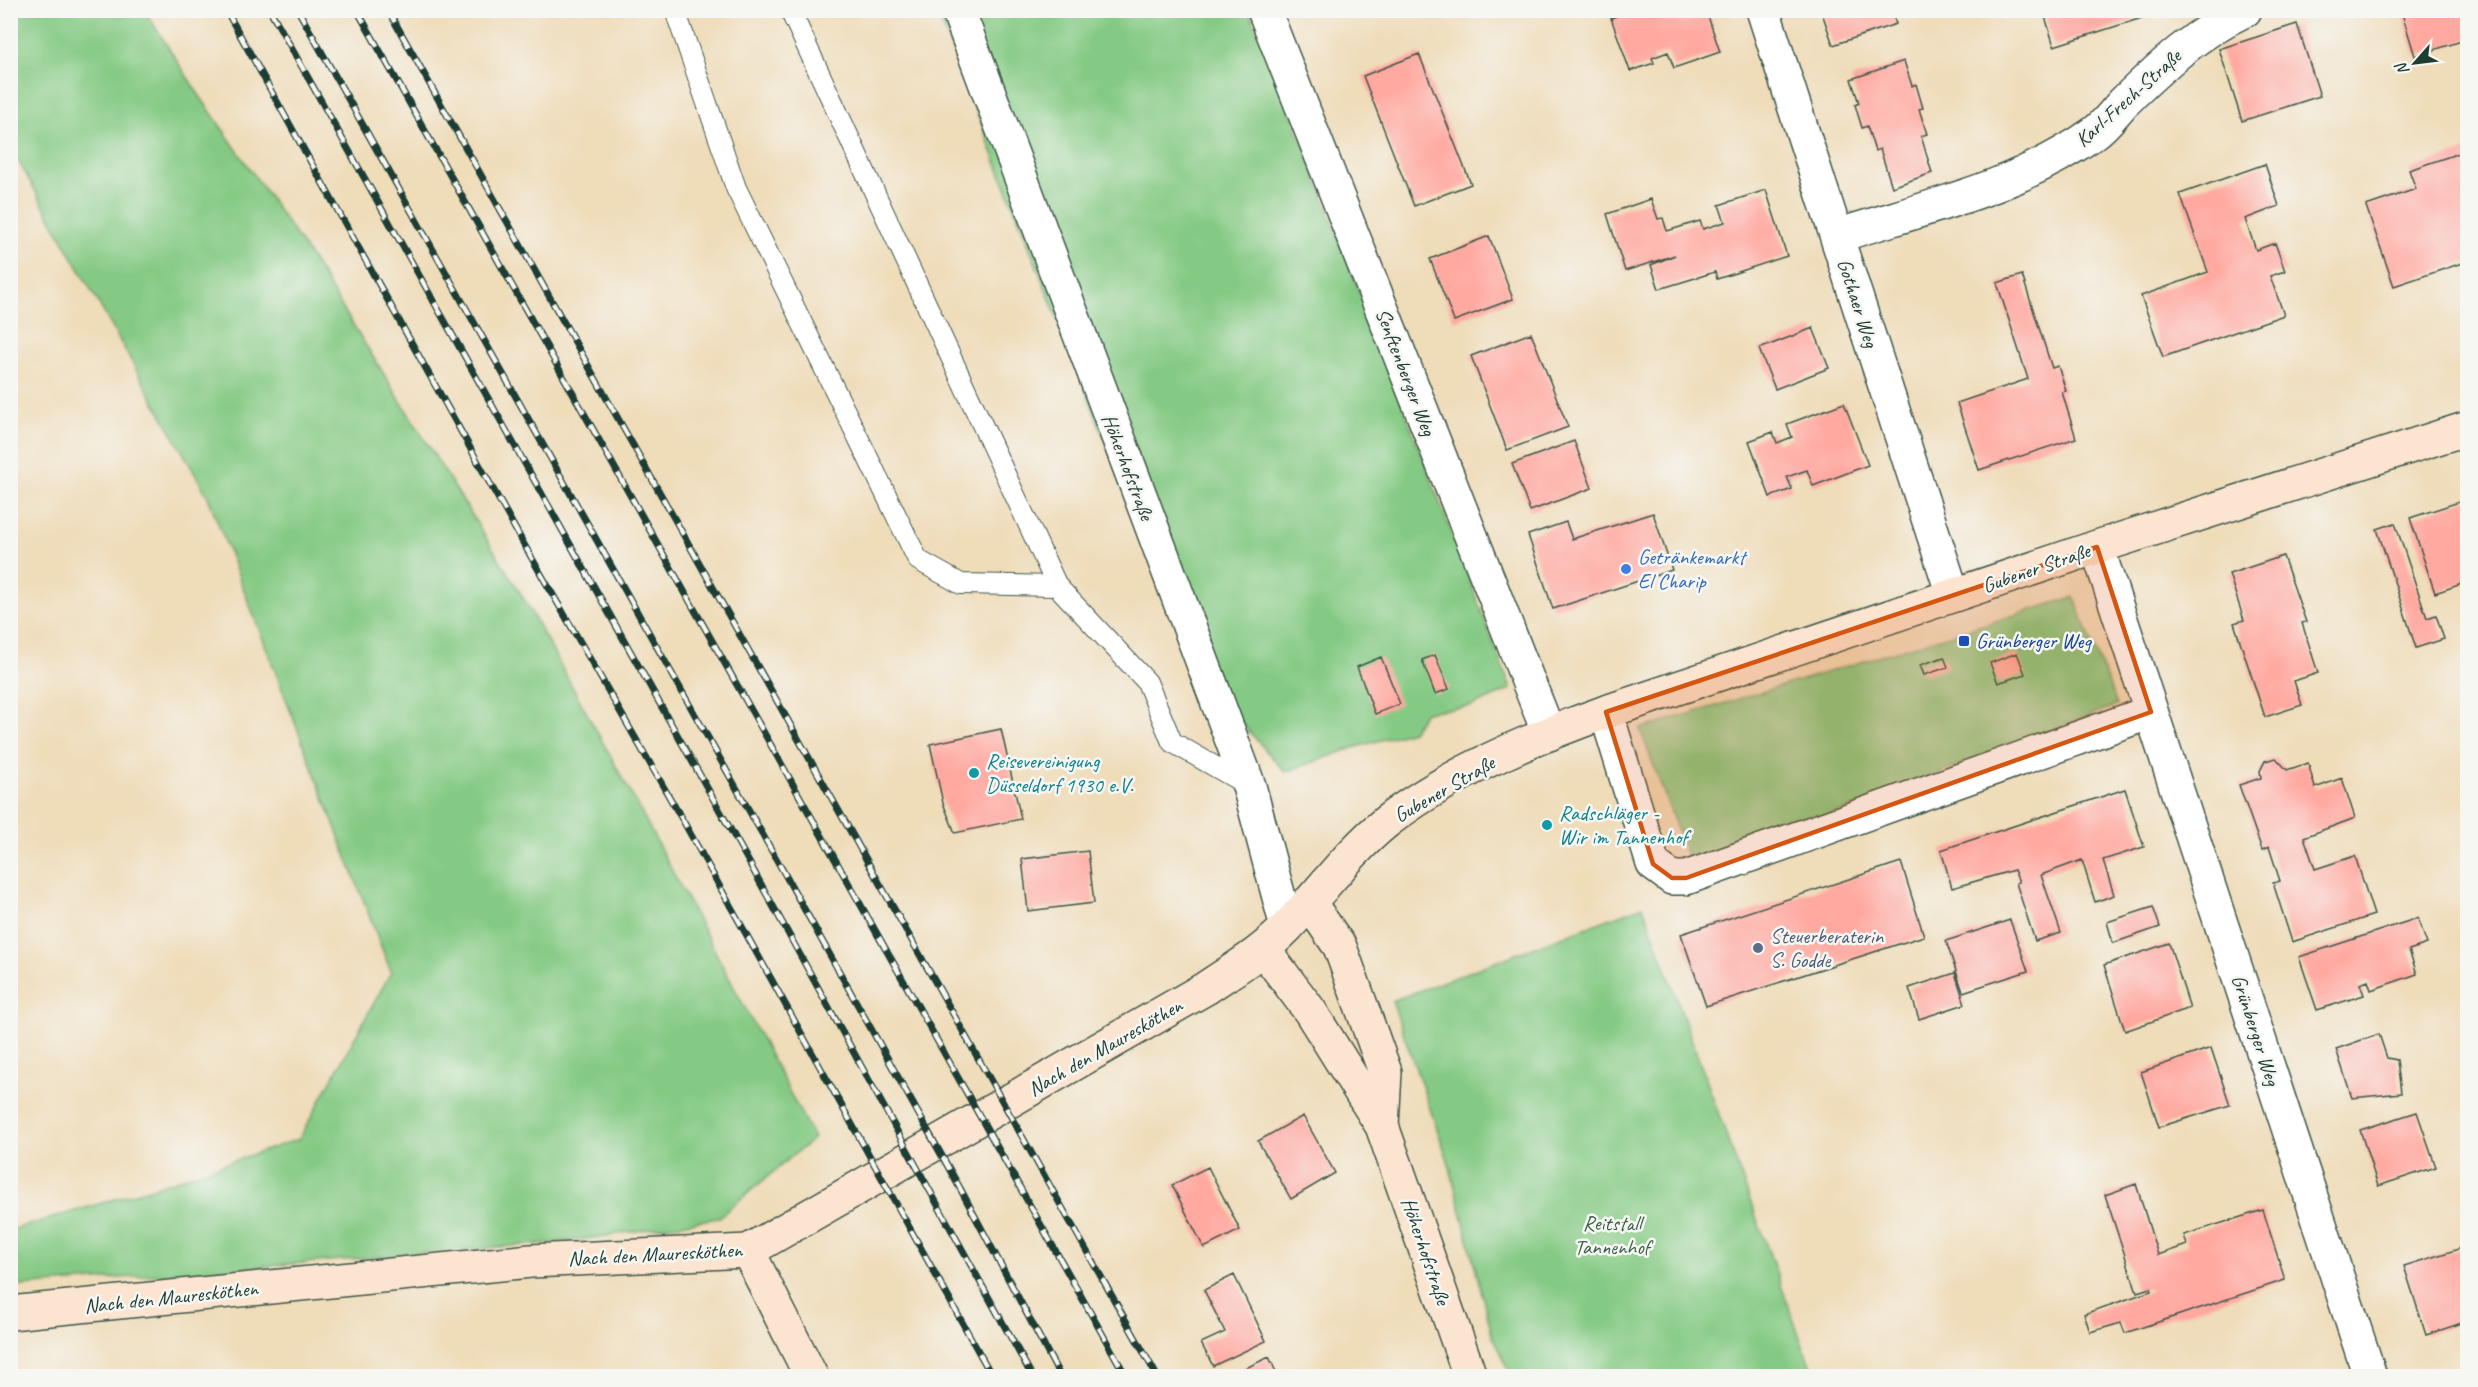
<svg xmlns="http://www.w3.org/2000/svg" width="2478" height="1387" font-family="Caveat,sans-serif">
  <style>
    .green { fill: #85ca84; stroke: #52845c; stroke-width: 1.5 }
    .building { fill: #ffa9a0 }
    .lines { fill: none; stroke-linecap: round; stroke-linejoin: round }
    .lane-casing { stroke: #3e5548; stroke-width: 22 }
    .street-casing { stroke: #3e5548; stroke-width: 36 }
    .secondary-casing { stroke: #3e5548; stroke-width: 36 }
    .lane { stroke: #fff; stroke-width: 20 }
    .street { stroke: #fff; stroke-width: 33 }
    .secondary { stroke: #fce5d0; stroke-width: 33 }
    .rail-casing { stroke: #1f3d34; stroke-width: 7 }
    .rail { stroke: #f6f6f2; stroke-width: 4.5; stroke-dasharray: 14; stroke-linecap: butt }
    .marked { fill: #d45610; fill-opacity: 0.2; stroke: #d45610; stroke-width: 4.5; stroke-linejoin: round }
    .shop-dot { fill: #3f7fe0; stroke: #f6f6f2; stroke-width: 2 }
    .transit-dot { fill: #1a4fb4; stroke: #f6f6f2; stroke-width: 2 }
    .culture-dot { fill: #0f9aa8; stroke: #f6f6f2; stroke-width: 2 }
    .service-dot { fill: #5c6f8a; stroke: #f6f6f2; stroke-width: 2 }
    .labels { text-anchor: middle; stroke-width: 5; stroke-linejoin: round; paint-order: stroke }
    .street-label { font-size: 21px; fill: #1f3d34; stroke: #f6f6f2 }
    .shop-label { font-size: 21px; fill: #366cbe; stroke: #f6f6f2; text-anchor: start }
    .transit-label { font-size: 21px; fill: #164399; stroke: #f6f6f2; text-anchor: start }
    .culture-label { font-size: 21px; fill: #0d838f; stroke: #f6f6f2; text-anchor: start }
    .service-label { font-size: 21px; fill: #4e5e75; stroke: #f6f6f2; text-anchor: start }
    .park-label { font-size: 21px; fill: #386048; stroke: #f6f6f2 }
  </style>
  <rect width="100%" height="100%" fill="#f6f6f2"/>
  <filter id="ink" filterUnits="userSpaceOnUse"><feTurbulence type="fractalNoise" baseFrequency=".0167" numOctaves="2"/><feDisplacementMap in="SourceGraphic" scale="12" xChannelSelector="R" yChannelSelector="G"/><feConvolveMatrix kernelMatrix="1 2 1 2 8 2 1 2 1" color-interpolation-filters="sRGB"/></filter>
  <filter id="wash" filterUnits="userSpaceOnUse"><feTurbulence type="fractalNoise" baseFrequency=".008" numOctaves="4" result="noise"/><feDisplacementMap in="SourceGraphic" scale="24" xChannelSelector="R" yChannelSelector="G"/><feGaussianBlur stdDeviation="1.35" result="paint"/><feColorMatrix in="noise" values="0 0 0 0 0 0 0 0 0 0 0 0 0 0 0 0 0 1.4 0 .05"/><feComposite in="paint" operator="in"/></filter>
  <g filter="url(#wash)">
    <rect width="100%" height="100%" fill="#efdcb9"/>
    <path class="green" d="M11 10 145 11 197 92 312 259 521 594 633 797 814 1138 718 1218 573 1241 11 1287V1230L149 1189 299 1139 391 972 208 497 11 148Z
      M937 11H1249L1273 66 1511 689 1472 706 1425 712 1412 731 1353 748 1285 772 1195 670Z
      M2074 597 2117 705 1692 869 1640 729Z
      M1643 906 1814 1376H1512L1493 1338 1448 1160 1392 1001Z"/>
    <g id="blocks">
      <path class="building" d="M1633 10H1706L1720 52 1674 68 1668 52 1652 58 1654 63 1630 71 1611 18Z
        M1821 10H1891L1896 24 1833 45Z
        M2043 10H2164V11L2054 46Z
        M2401 10H2468V39L2415 56Z
        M2297 24 2320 96 2242 121 2219 49Z
        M1419 54 1471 184 1414 206 1363 76Z
        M1904 61 1912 86 1916 84 1923 108 1919 109 1927 134 1921 136 1932 173 1892 187 1880 149 1875 151 1867 126 1862 128 1855 105 1859 103 1851 79Z
        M2468 150V261L2394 286 2366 206 2416 189 2409 170Z
        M2265 164 2279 206 2245 219 2256 250 2275 243 2285 271 2270 276 2284 315 2163 357 2141 296 2208 272 2180 194Z
        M1766 190 1787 256 1717 279 1715 272 1659 289 1651 265 1675 255 1625 271 1607 214 1651 199 1658 219 1663 218 1667 231 1700 221 1703 229 1725 222 1719 205Z
        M1489 236 1513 299 1454 321 1430 259Z
        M2022 275 2052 368 2058 366 2066 391 2062 392 2076 438 1979 470 1957 403 2028 379 1997 283Z
        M1813 328 1829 368 1775 389 1759 349Z
        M1531 333 1568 427 1507 450 1471 356Z
        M1844 403 1868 465 1813 486 1807 470 1787 477 1792 489 1770 497 1749 441 1773 432 1777 443 1792 437 1787 424Z
        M1574 441 1592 488 1530 511 1512 464Z
        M2468 499V582L2435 593 2410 518Z
        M1653 513 1672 570 1553 609 1528 535 1566 522 1572 539Z
        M2395 523 2427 618 2436 615 2444 639 2416 648 2377 529Z
        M2283 556 2306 622 2302 623 2318 673 2294 681 2302 705 2265 717 2234 623 2244 620 2229 574Z
        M2017 653 2025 674 1998 683 1990 663Z
        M1435 655 1449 689 1435 694 1422 660Z
        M1381 657 1400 704 1375 714 1357 667Z
        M1944 657 1948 667 1924 675 1920 665Z
        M1001 729 1021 819 955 833 943 803 930 744Z
        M2276 758 2287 770 2308 763 2315 788 2342 778 2355 818 2304 837 2315 869 2355 856 2374 915 2292 942 2273 883 2280 881 2269 847 2262 850 2239 785 2261 778 2260 771 2265 761Z
        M2125 789 2144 847 2103 860 2114 895 2095 902 2082 860 2041 875 2061 933 2035 941 2016 883 2019 882 2014 870 1952 888 1941 850Z
        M1088 851 1094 903 1028 911 1022 859Z
        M1901 862 1924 936 1706 1006 1681 934Z
        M2153 907 2160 927 2113 943 2107 922Z
        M2418 918 2427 944 2409 950 2417 974 2371 990 2368 981 2360 984 2364 995 2317 1010 2299 957Z
        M2010 920 2028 971 1963 992 1946 941Z
        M2169 943 2190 1008 2125 1031 2104 965Z
        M1955 973 1965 1004 1919 1019 1909 988Z
        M2379 1034 2387 1058 2397 1060 2401 1093 2352 1098 2336 1049Z
        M2211 1048 2230 1105 2159 1127 2141 1072Z
        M2417 1112 2436 1167 2378 1186 2360 1130Z
        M1303 1116 1335 1173 1291 1199 1258 1141Z
        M1208 1167 1240 1230 1204 1248 1172 1185Z
        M2136 1184 2158 1255 2187 1245 2184 1235 2263 1210 2285 1280 2125 1333 2121 1323 2090 1332 2084 1314 2151 1291 2150 1288 2137 1292 2105 1195Z
        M2468 1246V1321L2426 1335 2404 1266Z
        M1234 1275 1266 1341 1213 1366 1201 1343 1225 1332 1204 1290Z
        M1269 1357 1278 1376H1229Z"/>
    </g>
  </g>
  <g filter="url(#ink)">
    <use href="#blocks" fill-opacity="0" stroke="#3e5548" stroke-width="1.5"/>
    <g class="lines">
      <g class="lane-casing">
        <path id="lane" d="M675 10 736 188 918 560 961 584 1057 586
          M790 10 1057 586 1147 682 1172 742 1249 786"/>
      </g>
      <g class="street-casing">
        <path id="street" d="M958 10 1249 786 1287 927
          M1264 10 1549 734
          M1763 10 1953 595
          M1837 236C1924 208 2018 188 2094 133 2106 125 2115 111 2125 101 2162 65 2198 32 2245 10
          M2097 547 2370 1376
          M1606 712 1653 864 1672 878H1686L2151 712"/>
      </g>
      <g class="secondary-casing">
        <path id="secondary" d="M1309 902 1340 947 1385 1072 1382 1126
          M1264 950 1310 1011 1382 1126 1470 1376
          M748 1251 811 1376
          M10 1313 531 1261 748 1251 1206 988C1234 969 1263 952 1286 928 1320 893 1348 853 1386 822 1447 774 1533 738 1606 712L2097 547 2468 428"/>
      </g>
      <use href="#lane" class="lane"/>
      <use href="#street" class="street"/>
      <use href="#secondary" class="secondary"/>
      <g class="rail-casing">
        <path id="rail" d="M226 10 522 541 686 826 992 1376
          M270 10 751 866 1032 1376
          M298 10 773 853 961 1190 1060 1376
          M357 10 1126 1376
          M388 10 1157 1376"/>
      </g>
      <use href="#rail" class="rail"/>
    </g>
  </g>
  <path class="marked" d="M2097 547 2151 712 1686 878H1672L1653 864 1606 712Z"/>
  <circle class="shop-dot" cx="1626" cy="569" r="6"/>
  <rect class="transit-dot" x="1958" y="635" width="12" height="12" rx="3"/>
  <g class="culture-dot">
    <circle cx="974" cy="773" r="6"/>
    <circle cx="1547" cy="825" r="6"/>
  </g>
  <circle class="service-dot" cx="1758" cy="948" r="6"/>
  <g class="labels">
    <g class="street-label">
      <text transform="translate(2128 98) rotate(-42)" y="7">Karl-Frech-Straße</text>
      <text transform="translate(1858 303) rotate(72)" y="7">Gothaer Weg</text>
      <text transform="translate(1406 372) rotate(69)" y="7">Senftenberger Weg</text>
      <text transform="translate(1128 467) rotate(69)" y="7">Höherhofstraße</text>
      <text transform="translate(2036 568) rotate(-19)" y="7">Gubener Straße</text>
      <text transform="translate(1444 789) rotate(-30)" y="7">Gubener Straße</text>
      <text transform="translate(2256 1030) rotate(72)" y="7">Grünberger Weg</text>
      <text transform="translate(1105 1047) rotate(-30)" y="7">Nach den Mauresköthen</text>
      <text transform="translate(1426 1251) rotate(71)" y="7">Höherhofstraße</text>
      <text transform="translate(655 1254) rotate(-3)" y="7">Nach den Mauresköthen</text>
      <text transform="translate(171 1297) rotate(-6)" y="7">Nach den Mauresköthen</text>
    </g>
    <g class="shop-label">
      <text x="1638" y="564">Getränkemarkt<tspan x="1638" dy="24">El Charip</tspan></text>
    </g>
    <g class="transit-label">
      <text x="1976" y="648">Grünberger Weg</text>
    </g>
    <g class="culture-label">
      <text x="986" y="768">Reisevereinigung<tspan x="986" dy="24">Düsseldorf 1930 e.V.</tspan></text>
      <text x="1559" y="820">Radschläger -<tspan x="1559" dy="24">Wir im Tannenhof</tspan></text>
    </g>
    <g class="service-label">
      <text x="1770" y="943">Steuerberaterin<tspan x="1770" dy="24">S. Godde</tspan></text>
    </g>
    <g class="park-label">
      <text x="1612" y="1230">Reitstall<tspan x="1612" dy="24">Tannenhof</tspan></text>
    </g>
  </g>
  <rect width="2478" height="1387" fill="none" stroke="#f6f6f2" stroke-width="36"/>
  <g transform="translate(2415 63) rotate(242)" stroke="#f6f6f2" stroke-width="4.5" paint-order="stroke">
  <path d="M0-4.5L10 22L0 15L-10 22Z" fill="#1f3d34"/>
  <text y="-9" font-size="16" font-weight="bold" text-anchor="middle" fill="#1f3d34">N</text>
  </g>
</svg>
